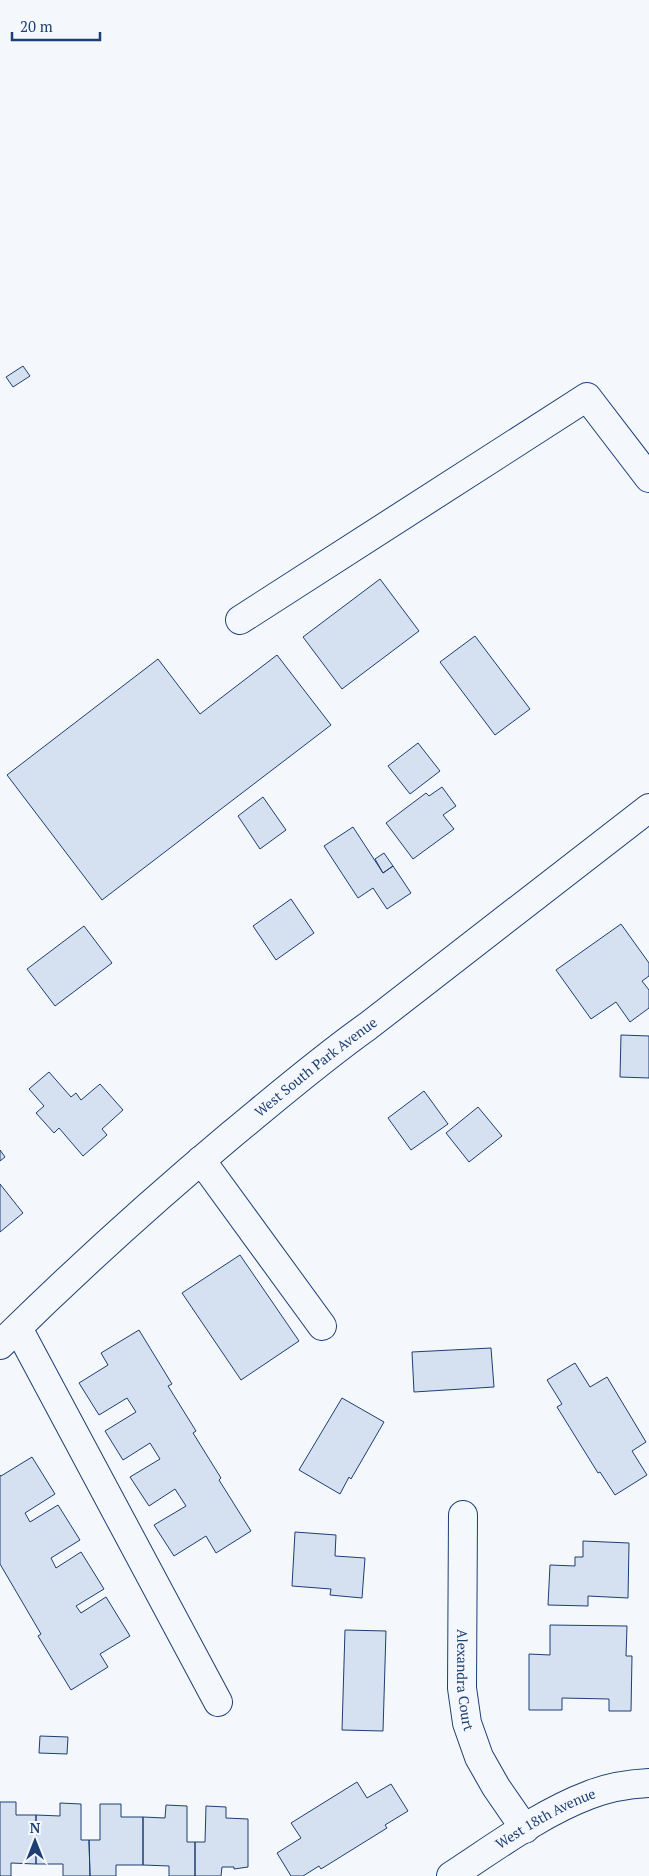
<svg xmlns="http://www.w3.org/2000/svg" width="649" height="1876" font-family="'PT Serif',serif">
  <style>
    .building { fill: #d5e0f0; stroke: #1d3f73 }
    .lines { fill: none; stroke-linecap: round; stroke-linejoin: round }
    .minor-casing { stroke: #1d3f73; stroke-width: 30 }
    .major-casing { stroke: #1d3f73; stroke-width: 30 }
    .minor { stroke: #f4f7fb; stroke-width: 28 }
    .major { stroke: #f4f7fb; stroke-width: 28 }
    .labels { text-anchor: middle; stroke-width: 4; stroke-linejoin: round; paint-order: stroke }
    .street-label { font-size: 14px; fill: #1d3f73; stroke: #f4f7fb }
  </style>
  <rect width="100%" height="100%" fill="#f4f7fb"/>
  <path class="building" d="M23 366 30 376 13 387 6 377Z
    M380 579 419 631 342 689 303 637Z
    M475 636 530 709 495 735 440 662Z
    M277 655 331 725 102 900 7 775 158 659 200 714Z
    M418 743 440 771 410 794 388 766Z
    M442 787 456 806 443 815 454 829 413 859 386 823 426 793 429 796Z
    M263 797 286 830 260 849 238 816Z
    M353 827 383 873 393 866 411 893 387 909 373 888 358 898 324 846Z
    M384 853 393 866 383 873 375 859Z
    M291 899 314 933 276 960 253 926Z
    M621 924 649 963V976L642 981 649 990V1008L630 1022 616 1002 591 1019 556 970Z
    M84 926 112 963 55 1006 27 969Z
    M621 1035 649 1036V1078L620 1077Z
    M49 1072 71 1097 76 1093 81 1100 100 1084 123 1110 102 1129 107 1135 83 1156 59 1128 54 1133 36 1113 44 1106 29 1089Z
    M424 1091 448 1124 411 1150 388 1118Z
    M478 1107 502 1136 469 1162 446 1133Z
    M0 1150 5 1157 0 1161Z
    M0 1184 23 1213 0 1232Z
    M240 1255 299 1341 241 1380 182 1293Z
    M139 1330 172 1384 168 1386 196 1431 193 1433 221 1478 219 1480 251 1531 216 1553 206 1536 174 1556 154 1525 186 1506 175 1489 149 1506 130 1477 160 1459 150 1443 123 1460 105 1431 136 1412 127 1398 99 1415 79 1383 108 1365 101 1353Z
    M491 1348 494 1387 414 1392 412 1352Z
    M575 1363 590 1387 607 1377 646 1442 632 1451 647 1475 615 1495 600 1472 598 1473 557 1407 562 1404 547 1380Z
    M342 1398 384 1422 351 1479 349 1477 340 1494 299 1470Z
    M32 1457 55 1494 25 1513 30 1522 58 1505 80 1540 51 1558 56 1568 81 1552 104 1589 76 1606 81 1613 106 1597 130 1636 100 1654 108 1667 71 1690 38 1636 41 1634 0 1564V1475L1 1476Z
    M295 1532 336 1535 335 1556 365 1558 362 1598 330 1595 331 1589 292 1586Z
    M583 1541 629 1543 628 1598 588 1596V1606L548 1605 550 1565 575 1566V1557H583Z
    M550 1625 627 1626 626 1656H632L631 1711H609V1699L562 1698V1710H529V1654L550 1655Z
    M345 1630 386 1631 383 1731 342 1730Z
    M40 1736 68 1737 67 1754 39 1753Z
    M357 1782 367 1798 391 1784 408 1811 385 1825 387 1828 321 1869 319 1866 303 1876H291L277 1853 301 1838 291 1823Z
    M0 1802H16V1815H36V1864L11 1863V1876H0Z
    M60 1803 81 1804V1840H89L90 1876H63V1864H36V1815L60 1816Z
    M100 1804H121V1817H143V1865H116V1876H90L89 1840H100Z
    M166 1805 187 1806V1842H195V1876H169V1866L143 1865V1817L165 1818Z
    M206 1806 226 1807V1818L248 1819V1867L234 1869V1867H222L221 1876H195V1842H205Z"/>
  <g class="lines">
    <g class="minor-casing">
      <g id="minor">
        <path d="M240 620 587 397 649 478"/>
        <path d="M201 1160 322 1326"/>
        <path d="M18 1328 218 1702"/>
        <path id="s1" d="M463 1515 462 1688 467 1723 479 1757 496 1787 525 1829"/>
        <path id="s2" d="M451 1876C494 1848 541 1813 589 1795 609 1787 629 1784 649 1783"/>
      </g>
    </g>
    <g class="major-casing">
      <g id="major">
        <path id="s3" d="M0 1345C74 1272 151 1202 231 1135 276 1098 320 1060 368 1026L649 808"/>
      </g>
    </g>
    <use href="#minor" class="minor"/>
    <use href="#major" class="major"/>
  </g>
  <g class="labels">
    <g class="street-label">
      <text dy="5" stroke="none"><textPath href="#s3" startOffset="421">West South Park Avenue</textPath></text>
      <text dy="5" stroke="none"><textPath href="#s1" startOffset="165">Alexandra Court</textPath></text>
      <text dy="5" stroke="none"><textPath href="#s2" startOffset="111">West 18th Avenue</textPath></text>
    </g>
  </g>
  <g transform="translate(35 1841)" stroke="#f4f7fb" stroke-width="4" paint-order="stroke">
  <path d="M0-4L9 19L0 12L-9 19Z" fill="#1d3f73"/>
  <text y="-8" font-size="14" font-weight="bold" text-anchor="middle" fill="#1d3f73">N</text>
  </g>
  <path d="M12 32v8h88v-8" fill="none" stroke="#1d3f73" stroke-width="2.5"/>
  <text x="20" y="32" font-size="15" fill="#1d3f73" stroke="#f4f7fb" stroke-width="4" paint-order="stroke">20 m</text>
</svg>
